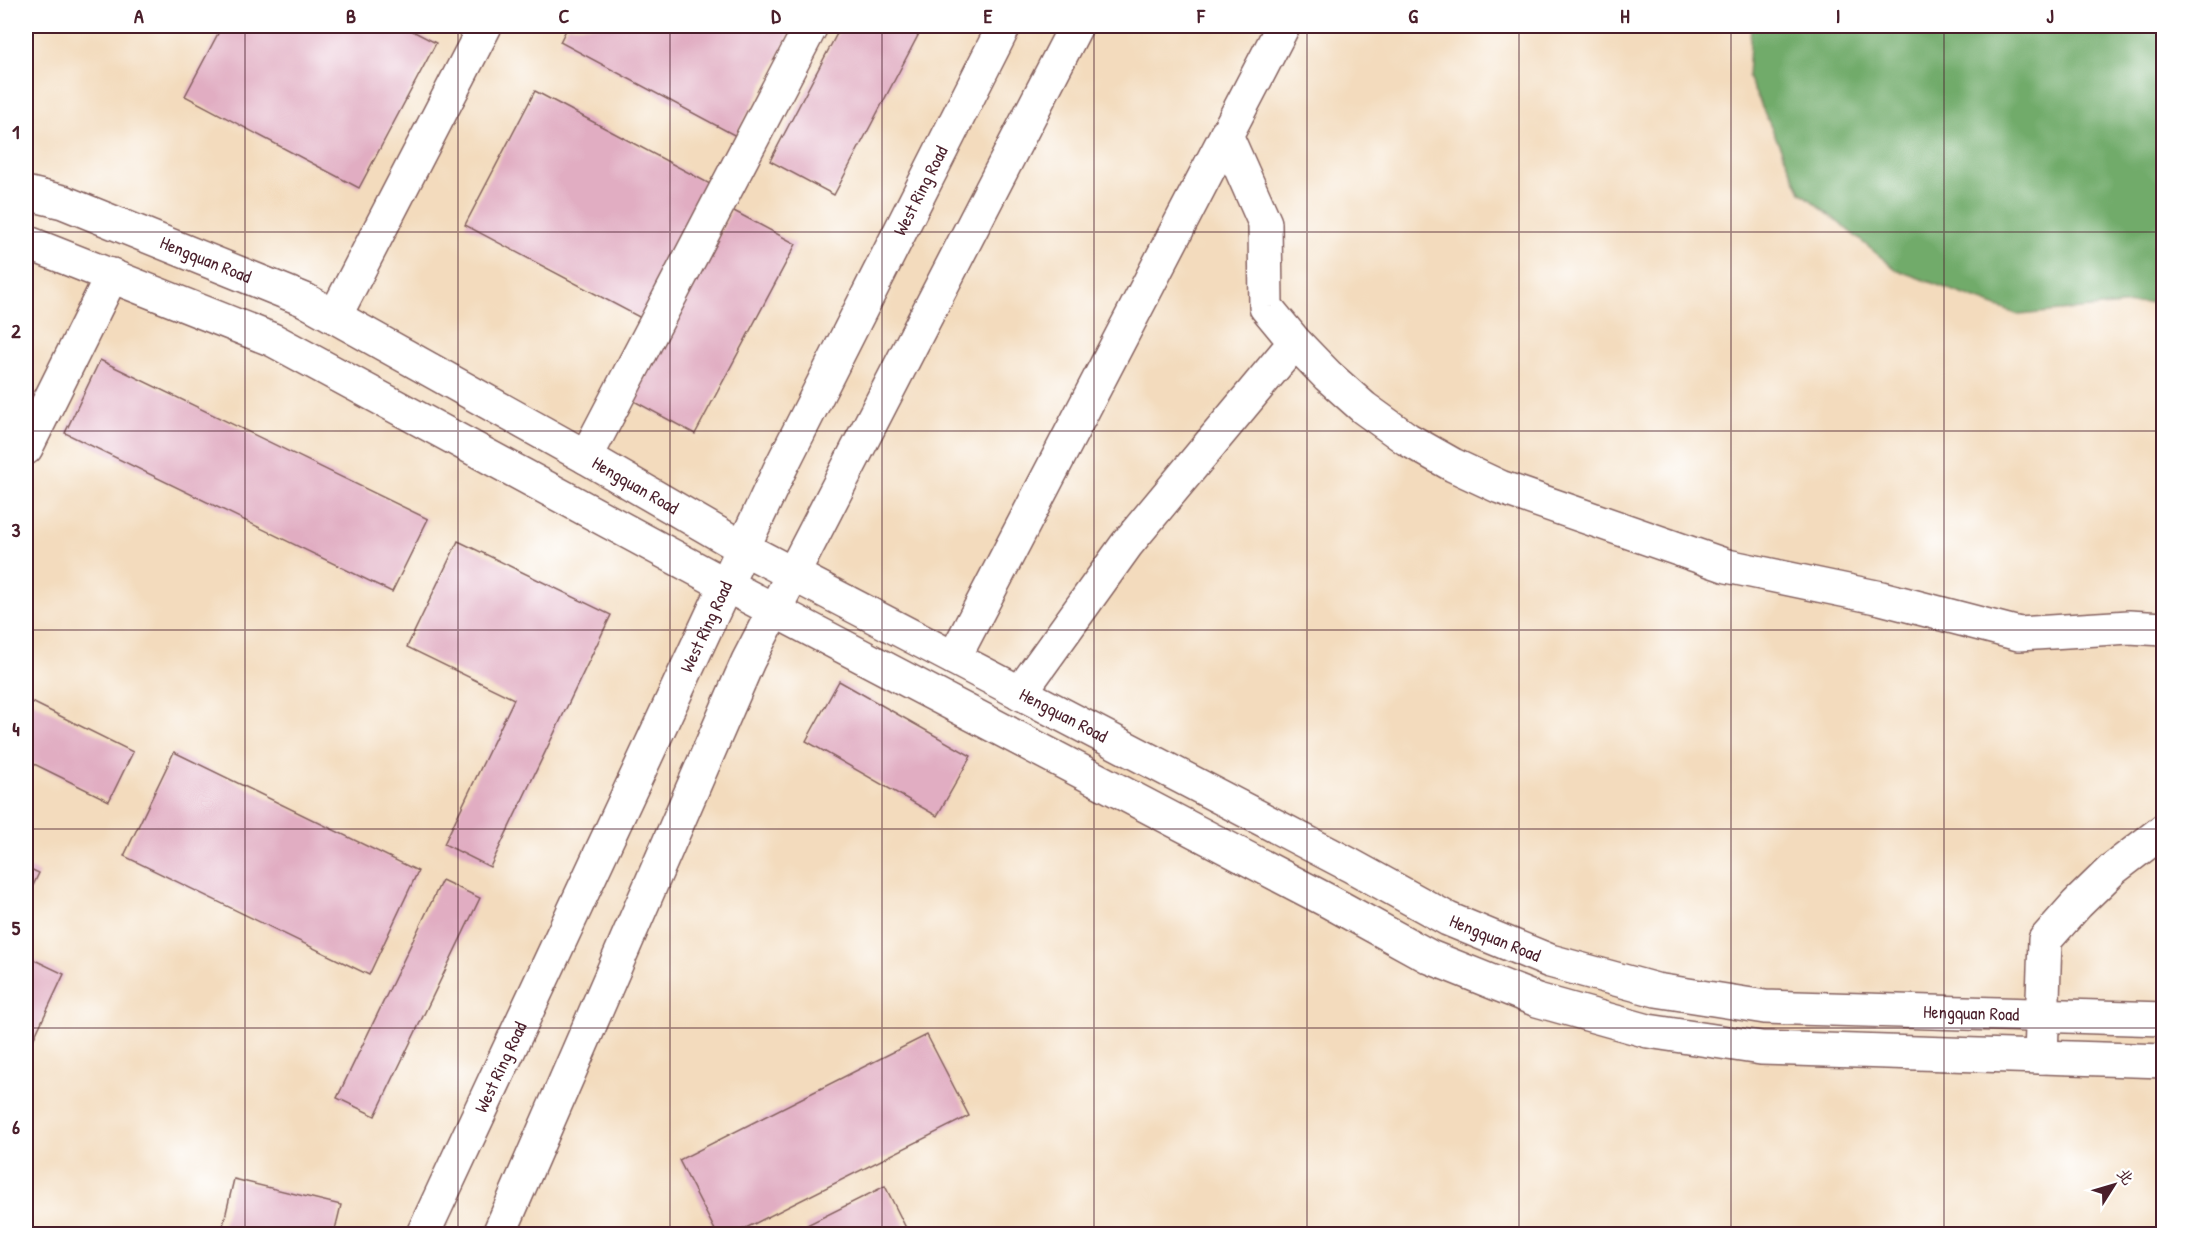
<svg xmlns="http://www.w3.org/2000/svg" width="2189" height="1260" font-family="'Patrick Hand','LXGW WenKai TC',sans-serif">
  <style>
    .forest { fill: #71ab6b; stroke: #5e654b; stroke-width: 1.5 }
    .building { fill: #e1adc2 }
    .lines { fill: none; stroke-linecap: round; stroke-linejoin: round }
    .street-casing { stroke: #85615e; stroke-width: 36 }
    .secondary-casing { stroke: #85615e; stroke-width: 36 }
    .street { stroke: #fff; stroke-width: 33 }
    .secondary { stroke: #fff; stroke-width: 33 }
    .grid { fill: none; stroke: #4a1f2b; stroke-width: 1.5; stroke-opacity: 0.55 }
    .labels { text-anchor: middle; stroke-width: 4.5; stroke-linejoin: round; paint-order: stroke }
    .street-label { font-size: 18px; fill: #4a1f2b; stroke: #fff }
    .neatline { fill: none; stroke: #4a1f2b; stroke-width: 2 }
    .grid-label { font-size: 20px; text-anchor: middle; font-weight: bold; fill: #4a1f2b }
  </style>
  <rect width="100%" height="100%" fill="#fff"/>
  <filter id="ink" filterUnits="userSpaceOnUse"><feTurbulence type="fractalNoise" baseFrequency=".0167" numOctaves="2"/><feDisplacementMap in="SourceGraphic" scale="12" xChannelSelector="R" yChannelSelector="G"/><feConvolveMatrix kernelMatrix="1 2 1 2 8 2 1 2 1" color-interpolation-filters="sRGB"/></filter>
  <filter id="wash" filterUnits="userSpaceOnUse"><feTurbulence type="fractalNoise" baseFrequency=".008" numOctaves="4" result="noise"/><feDisplacementMap in="SourceGraphic" scale="24" xChannelSelector="R" yChannelSelector="G"/><feGaussianBlur stdDeviation="1.35" result="paint"/><feColorMatrix in="noise" values="0 0 0 0 0 0 0 0 0 0 0 0 0 0 0 0 0 1.4 0 .05"/><feComposite in="paint" operator="in"/></filter>
  <g filter="url(#wash)">
    <rect width="100%" height="100%" fill="#f3dbbd"/>
    <path class="forest" d="M1751 26H2163V301L2019 315 1897 270 1801 192 1748 77Z"/>
    <g id="blocks">
      <path class="building" d="M222 26H403L436 43 359 188 185 96Z
        M568 26H794L736 136 560 42Z
        M841 26H923L834 195 770 161Z
        M535 91 712 185 641 318 465 225Z
        M732 210 796 244 695 434 632 400Z
        M100 360 428 519 392 592 65 433Z
        M458 541 611 615 490 867 444 844 514 699 407 647Z
        M839 681 971 756 937 816 806 741Z
        M26 699 133 752 109 801 26 760Z
        M174 752 418 871 369 975 124 856Z
        M26 867 39 873 26 900Z
        M442 880 480 898 375 1116 337 1098Z
        M26 956 64 974 26 1055Z
        M927 1035 969 1116 734 1234H717L679 1160Z
        M234 1179 341 1205 334 1234H221Z
        M885 1186 909 1234H809L805 1226Z"/>
    </g>
  </g>
  <g filter="url(#ink)">
    <use href="#blocks" fill-opacity="0" stroke="#85615e" stroke-width="1.5"/>
    <g class="lines">
      <g class="street-casing">
        <path id="street" d="M1226 135 1265 223 1266 307 1295 342 1328 376 1364 408 1407 439 1453 465 1500 487 1727 566 1881 598 2019 634 2129 627 2164 629
          M335 316 485 26
          M26 448 112 275
          M586 457 811 26
          M954 658 1283 26
          M1020 693 1127 544 1295 342
          M2041 1057 2045 940 2077 904 2113 869 2164 830"/>
      </g>
      <g class="secondary-casing">
        <g id="secondary">
          <path id="s1" d="M26 193 63 202 305 300 586 457 743 548 1350 865 1448 919 1550 961 1656 990 1765 1007 2164 1019"/>
          <path d="M26 242 273 340 726 585 1330 902 1430 957 1537 1000 1648 1031 1761 1048 2164 1061"/>
          <path id="s2" d="M423 1234 780 469 1004 26"/>
          <path d="M499 1234 748 661 1076 26"/>
        </g>
      </g>
      <use href="#street" class="street"/>
      <use href="#secondary" class="secondary"/>
    </g>
  </g>
  <path class="grid" d="M245 26V1234M458 26V1234M670 26V1234M882 26V1234M1094 26V1234M1307 26V1234M1519 26V1234M1731 26V1234M1944 26V1234M26 232H2164M26 431H2164M26 630H2164M26 829H2164M26 1028H2164"/>
  <g class="labels">
    <g class="street-label">
      <text dy="6" stroke="none"><textPath href="#s2" startOffset="1156">West Ring Road</textPath></text>
      <text dy="6" stroke="none"><textPath href="#s1" startOffset="192">Hengquan Road</textPath></text>
      <text dy="6" stroke="none"><textPath href="#s1" startOffset="678">Hengquan Road</textPath></text>
      <text dy="6" stroke="none"><textPath href="#s2" startOffset="670">West Ring Road</textPath></text>
      <text dy="6" stroke="none"><textPath href="#s1" startOffset="1164">Hengquan Road</textPath></text>
      <text dy="6" stroke="none"><textPath href="#s1" startOffset="1650">Hengquan Road</textPath></text>
      <text dy="6" stroke="none"><textPath href="#s1" startOffset="2136">Hengquan Road</textPath></text>
      <text dy="6" stroke="none"><textPath href="#s2" startOffset="184">West Ring Road</textPath></text>
    </g>
  </g>
  <rect width="2189" height="1260" fill="none" stroke="#fff" stroke-width="66"/>
  <g transform="translate(2114 1185) rotate(53)" stroke="#ffffff" stroke-width="4.5" paint-order="stroke">
  <path d="M0-4.5L10 22L0 15L-10 22Z" fill="#4a1f2b"/>
  <text y="-9" font-size="16" font-weight="bold" text-anchor="middle" fill="#4a1f2b">北</text>
  </g>
  <rect x="33" y="33" width="2123" height="1194" class="neatline"/>
  <g class="grid-label">
    <text x="139" y="23">A</text>
    <text x="351" y="23">B</text>
    <text x="564" y="23">C</text>
    <text x="776" y="23">D</text>
    <text x="988" y="23">E</text>
    <text x="1201" y="23">F</text>
    <text x="1413" y="23">G</text>
    <text x="1625" y="23">H</text>
    <text x="1838" y="23">I</text>
    <text x="2050" y="23">J</text>
    <text x="16" y="139">1</text>
    <text x="16" y="338">2</text>
    <text x="16" y="537">3</text>
    <text x="16" y="736">4</text>
    <text x="16" y="935">5</text>
    <text x="16" y="1134">6</text>
  </g>
</svg>
